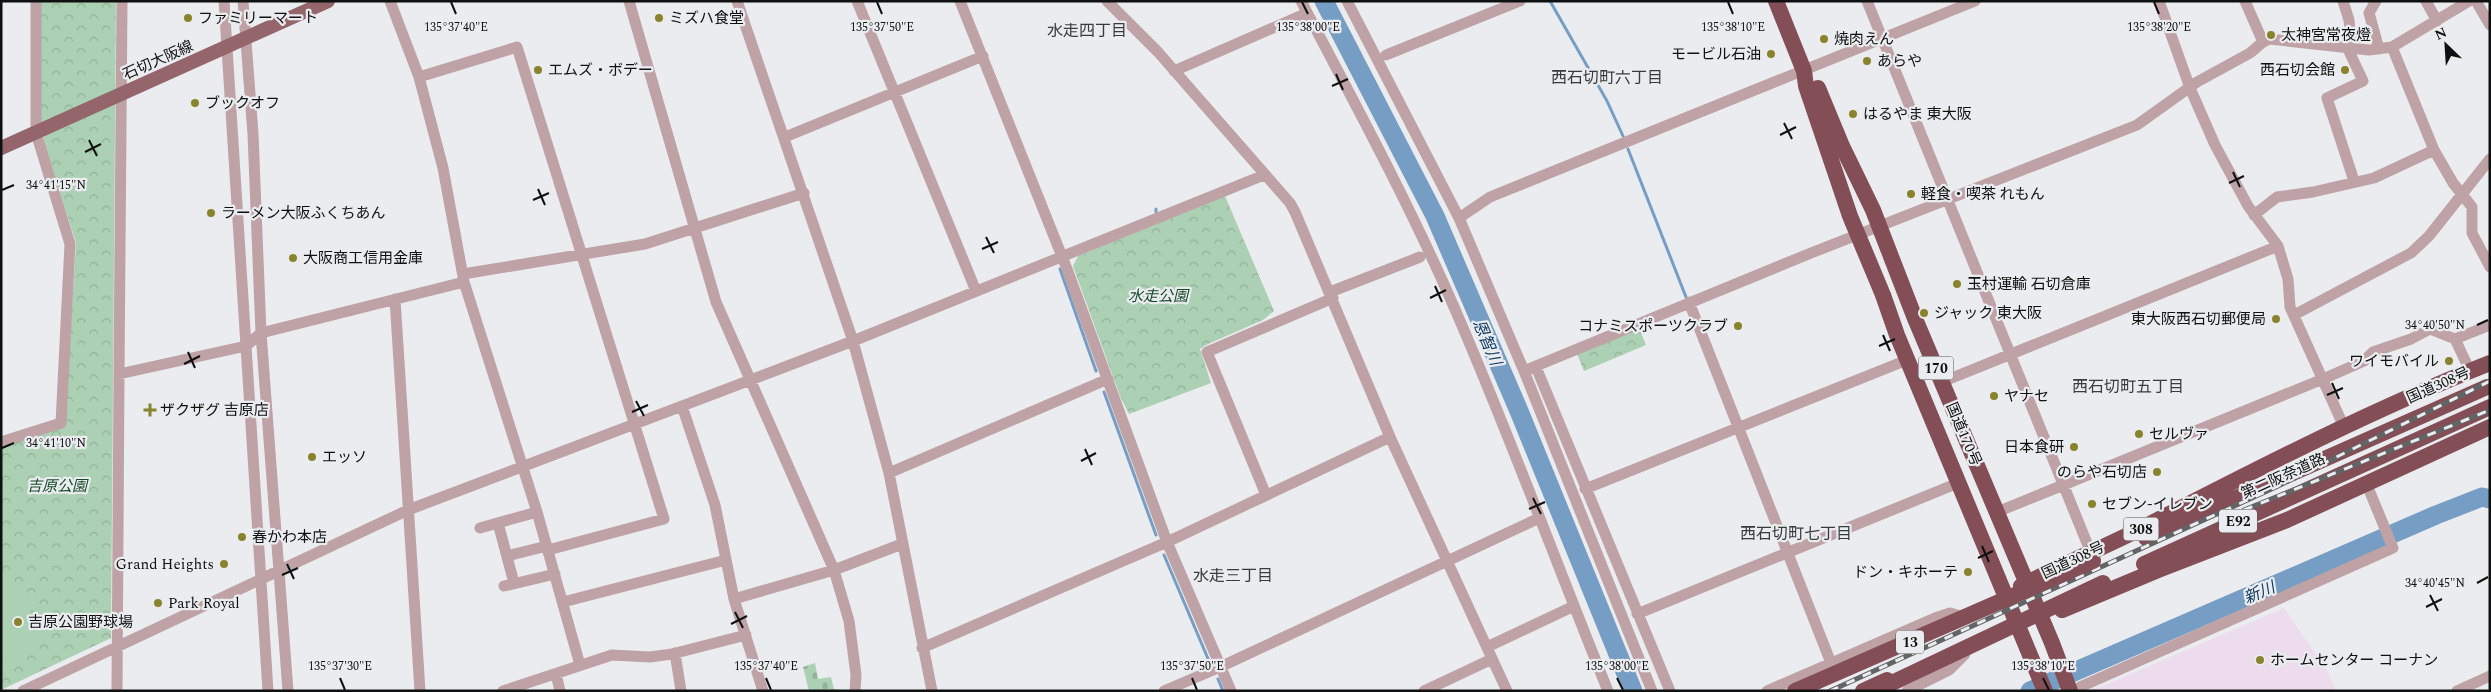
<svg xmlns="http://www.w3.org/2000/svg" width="2491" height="692" font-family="Spectral,'Noto Sans JP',serif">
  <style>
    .commercial { fill: #ecdcee }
    .cemetery { fill: url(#cemetery-stones) }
    .park { fill: url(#park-crowns) }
    .pitch { fill: #abd0b3 }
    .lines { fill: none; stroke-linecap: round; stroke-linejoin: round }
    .stream { stroke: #769dc4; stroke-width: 3 }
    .river { stroke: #769dc4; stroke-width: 19 }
    .minor { stroke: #bea2a5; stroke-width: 11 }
    .major { stroke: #94656b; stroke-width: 14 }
    .highway { stroke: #844e56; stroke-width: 16 }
    .rail-casing { stroke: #636465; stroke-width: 5 }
    .rail { stroke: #eaecef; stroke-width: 3; stroke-dasharray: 9; stroke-linecap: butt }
    .highway-bridge { stroke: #844e56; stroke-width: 16 }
    .ticks { fill: none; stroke: #0f1010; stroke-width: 2 }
    .poi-dot { fill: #88832c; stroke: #eaecef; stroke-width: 2 }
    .labels { text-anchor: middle; stroke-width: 4.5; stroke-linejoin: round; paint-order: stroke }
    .shield { fill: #eaecef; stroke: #515253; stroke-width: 1 }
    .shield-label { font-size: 14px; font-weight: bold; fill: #0f1010 }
    .poi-label { font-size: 15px; fill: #0f1010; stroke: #eaecef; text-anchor: start }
    .street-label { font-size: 15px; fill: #0f1010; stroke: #eaecef }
    .park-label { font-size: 15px; font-style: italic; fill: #144a27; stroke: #eaecef }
    .neighbourhood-label { font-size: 16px; fill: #393b3c; stroke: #eaecef }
    .water-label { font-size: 16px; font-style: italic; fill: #0e3b61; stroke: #eaecef }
    .ticks-label { font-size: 12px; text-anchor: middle; fill: #0f1010; stroke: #eaecef; stroke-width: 4.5; stroke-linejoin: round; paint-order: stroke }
  </style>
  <defs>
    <pattern id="cemetery-stones" width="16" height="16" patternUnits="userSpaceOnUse" patternTransform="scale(1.25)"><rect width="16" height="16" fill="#abd0b3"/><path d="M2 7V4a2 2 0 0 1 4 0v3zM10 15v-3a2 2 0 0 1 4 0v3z" fill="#92b299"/></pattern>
    <pattern id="park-crowns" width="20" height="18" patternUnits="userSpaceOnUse" patternTransform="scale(1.25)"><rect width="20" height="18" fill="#abd0b3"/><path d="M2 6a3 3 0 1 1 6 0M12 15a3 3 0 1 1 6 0" fill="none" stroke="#92b299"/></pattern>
  </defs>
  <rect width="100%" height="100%" fill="#eaecef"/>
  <path class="commercial" d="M2284 608 2328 672 2336 691H2091L2090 689 2103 686Z"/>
  <path class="cemetery" d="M815 663 818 679 831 677 834 689 849 691H809L803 667Z"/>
  <path class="park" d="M41 1H116L111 638 1 690V446L65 425 76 243 45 146 39 112Z
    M1225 196 1274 311 1263 320 1208 344 1200 349 1211 383 1129 414 1120 396 1073 266 1078 256Z
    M1639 328 1646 345 1584 371 1577 354Z"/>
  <path class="pitch" d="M1 579C18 592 45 622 39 645L1 665Z"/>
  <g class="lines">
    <path class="stream" d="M1550 1 1607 101 1623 136
      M1628 149 1686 297
      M1156 209V212
      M1060 269 1096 371
      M1104 392 1156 535
      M2482 497 2490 494
      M1164 555 1209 661
      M1218 679 1223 691"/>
    <path class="river" d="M1324 1 1435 216 1519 411 1633 691
      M2030 691 2436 515 2482 497 2490 499"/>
    <path class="minor" d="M224 1 268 691
      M243 1 253 134 261 333 288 691
      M629 1 716 302 834 570 849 621 856 675 855 691
      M737 1 853 341 889 473 932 691
      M857 1 976 291
      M960 1 1067 269 1167 542 1231 691
      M1107 1 1158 52 1290 203 1295 212 1390 437 1507 691
      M1301 1C1354 102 1409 203 1454 307 1509 433 1556 563 1608 691
      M1347 1 1459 218 1524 371 1811 253 2137 125 2197 82 2250 53 2263 42 2269 39 2369 50 2392 47 2469 1
      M1867 1 2091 553
      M2159 1 2190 88 2215 145 2248 206 2278 246 2288 279 2290 307 2344 427
      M2245 1 2263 42
      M2343 1 2349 20 2352 48
      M2376 1 2369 13 2379 49
      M2426 1 2437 21
      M2476 1 2490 25
      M2347 47 2363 81 2327 98 2354 181
      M2392 47 2434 150
      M1386 55 1520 1
      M1174 71 1307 13
      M419 77 517 47 664 519 548 550
      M785 137 983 56
      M2254 215 2277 197 2313 192 2374 178 2434 150 2453 183 2472 207V233L2490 267
      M1459 218 1490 197 1975 1
      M463 274 645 244 804 193
      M464 282 537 512 580 665
      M1330 292 1420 257
      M395 299 420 691
      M1689 302 1831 663
      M2294 315 2411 253 2429 236 2490 159
      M2455 339 2490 325
      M1536 367 1670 691
      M1524 371 1652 691
      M119 374 122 1
      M1942 382 2278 246
      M682 406 715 505 734 599
      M1 442 61 423 70 244 36 133V1
      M889 473 1108 379
      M1585 489 1907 360
      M1266 495 1207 352 1333 298
      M1997 512 2323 379 2364 361 2373 352 2411 339 2430 329 2455 339 2470 371
      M498 523 514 583
      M480 528 537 512
      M507 556 547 546
      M504 586 555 574
      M563 602 726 560
      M1637 614 1958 483
      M1487 647 1574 606
      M922 648 1167 542 1390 437
      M675 653 681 691
      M556 674 560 691
      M2080 687 2393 548 2367 485
      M23 691 408 510 853 341 1264 175
      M117 691 119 374 246 346 261 333 464 282 443 168 419 77 390 1
      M503 691 612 655 650 657 672 654 746 635
      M763 691 734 599 834 570 902 544
      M1164 691 1220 667 1535 520
      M1424 691 1492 659
      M1767 691 1935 618 1950 613 1961 616
      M1907 691 1949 670 1965 654
      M2457 691 2490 676"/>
    <path class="major" d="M1 148 328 1"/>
    <path class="highway" d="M1776 1 1804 71 1806 86 1850 216 1883 295 1897 335 2045 691
      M1818 88 1842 146 1873 210 1916 321 2052 643 2070 691
      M2146 538 2487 387
      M2144 564 2490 407
      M2021 586C2061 565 2103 548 2144 527 2257 469 2371 410 2490 363
      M2062 610 2158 570 2287 520 2490 427
      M1863 691 1887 680"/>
    <g class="rail-casing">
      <path id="rail" d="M2244 510 2490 410
        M1830 691 2278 486 2490 381"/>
    </g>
    <use href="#rail" class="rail"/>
    <path class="highway-bridge" d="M1795 691 2093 561
      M1875 691 2103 583"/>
  </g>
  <path class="ticks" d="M451 2 456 14M877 2 882 14M1302 2 1308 14M1728 2 1733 14M2154 2 2159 14M1336 74 1343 90M1332 86 1348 79M1784 123 1792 139M1780 135 1796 127M89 140 97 156M85 152 101 144M2233 172 2240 187M2229 183 2244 176M538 189 545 205M2 190 14 185M533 200 549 193M986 237 994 253M982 249 998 242M1435 286 1442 302M1430 298 1446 290M2477 325 2488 320M1883 335 1890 351M1879 346 1895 339M188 352 195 368M184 364 200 356M2332 383 2339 399M2327 395 2343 388M636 401 644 416M632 412 648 405M2 448 14 443M1085 449 1092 465M1081 461 1096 453M1533 498 1541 514M1529 509 1545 502M1982 546 1989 562M1978 558 1993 551M287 564 294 579M282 575 298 568M2477 583 2488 577M2430 595 2438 611M2426 607 2442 599M735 612 743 628M731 624 747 616M340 678 345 690M766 678 771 690M1192 678 1197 690M1617 678 1623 690M2043 678 2049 690"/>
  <g class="poi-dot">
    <circle cx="188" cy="18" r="5"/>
    <circle cx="659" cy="18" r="5"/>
    <circle cx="2271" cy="35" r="5"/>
    <circle cx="1824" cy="39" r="5"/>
    <circle cx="1771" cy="54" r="5"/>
    <circle cx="1867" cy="61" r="5"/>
    <circle cx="538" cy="70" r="5"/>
    <circle cx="2345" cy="70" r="5"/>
    <circle cx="195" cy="103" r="5"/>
    <circle cx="1853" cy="114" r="5"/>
    <circle cx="1911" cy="194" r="5"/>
    <circle cx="211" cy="213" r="5"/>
    <circle cx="293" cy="258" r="5"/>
    <circle cx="1957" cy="284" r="5"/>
    <circle cx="1924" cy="313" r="5"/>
    <circle cx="2276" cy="319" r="5"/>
    <circle cx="1738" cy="326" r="5"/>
    <circle cx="2449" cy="361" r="5"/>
    <circle cx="1994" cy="396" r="5"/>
    <path d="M147.5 402.5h5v5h5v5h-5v5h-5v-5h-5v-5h5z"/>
    <circle cx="2139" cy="434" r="5"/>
    <circle cx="2074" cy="447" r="5"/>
    <circle cx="312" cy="457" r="5"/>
    <circle cx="2157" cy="472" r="5"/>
    <circle cx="2092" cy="504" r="5"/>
    <circle cx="242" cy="537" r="5"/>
    <circle cx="224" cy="564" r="5"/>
    <circle cx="1968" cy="572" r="5"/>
    <circle cx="158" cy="603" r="5"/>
    <circle cx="18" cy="622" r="5"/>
    <circle cx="2260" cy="660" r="5"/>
  </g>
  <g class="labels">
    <g class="shield">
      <rect x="1918.5" y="356.5" width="35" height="23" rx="4"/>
      <rect x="2219" y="509.5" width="38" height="23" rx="4"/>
      <rect x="2123.5" y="517.5" width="35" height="23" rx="4"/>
      <rect x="1896" y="630.5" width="28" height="23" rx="4"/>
    </g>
    <g class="shield-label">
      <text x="1936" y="373">170</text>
      <text x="2238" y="526">E92</text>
      <text x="2141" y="534">308</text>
      <text x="1910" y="647">13</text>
    </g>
    <g class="poi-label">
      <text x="198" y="23">ファミリーマート</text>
      <text x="669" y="23">ミズハ食堂</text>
      <text x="2281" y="40">太神宮常夜燈</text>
      <text x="1834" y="44">焼肉えん</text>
      <text x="1761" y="59" text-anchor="end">モービル石油</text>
      <text x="1877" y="66">あらや</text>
      <text x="548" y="75">エムズ・ボデー</text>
      <text x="2335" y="75" text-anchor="end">西石切会館</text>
      <text x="205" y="108">ブックオフ</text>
      <text x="1863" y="119">はるやま 東大阪</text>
      <text x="1921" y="199">軽食・喫茶 れもん</text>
      <text x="221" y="218">ラーメン大阪ふくちあん</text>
      <text x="303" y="263">大阪商工信用金庫</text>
      <text x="1967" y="289">玉村運輸 石切倉庫</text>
      <text x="1934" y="318">ジャック 東大阪</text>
      <text x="2266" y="324" text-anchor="end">東大阪西石切郵便局</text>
      <text x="1728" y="331" text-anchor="end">コナミスポーツクラブ</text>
      <text x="2439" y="366" text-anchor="end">ワイモバイル</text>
      <text x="2004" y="401">ヤナセ</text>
      <text x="160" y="415">ザクザグ 吉原店</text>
      <text x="2149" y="439">セルヴァ</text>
      <text x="2064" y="452" text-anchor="end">日本食研</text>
      <text x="322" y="462">エッソ</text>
      <text x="2147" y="477" text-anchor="end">のらや石切店</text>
      <text x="2102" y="509">セブン-イレブン</text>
      <text x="252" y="542">春かわ本店</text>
      <text x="214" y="569" text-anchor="end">Grand Heights</text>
      <text x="1958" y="577" text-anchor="end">ドン・キホーテ</text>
      <text x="168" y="608">Park Royal</text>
      <text x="28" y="627">吉原公園野球場</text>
      <text x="2270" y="665">ホームセンター コーナン</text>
    </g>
    <g class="street-label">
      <text transform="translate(158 60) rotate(-24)" y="5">石切大阪線</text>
      <text transform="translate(2438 385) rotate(-24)" y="5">国道308号</text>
      <text transform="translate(1964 434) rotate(67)" y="5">国道170号</text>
      <text transform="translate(2283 476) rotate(-24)" y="5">第二阪奈道路</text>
      <text transform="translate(2073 560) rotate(-25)" y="5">国道308号</text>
    </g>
    <g class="park-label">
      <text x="1158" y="301">水走公園</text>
      <text x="57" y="491">吉原公園</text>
    </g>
    <g class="neighbourhood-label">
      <text x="1087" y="36">水走四丁目</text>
      <text x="1607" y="83">西石切町六丁目</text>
      <text x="2128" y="392">西石切町五丁目</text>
      <text x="1796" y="539">西石切町七丁目</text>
      <text x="1233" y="581">水走三丁目</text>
    </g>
    <g class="water-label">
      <text transform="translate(1488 342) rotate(67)" y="6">恩智川</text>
      <text transform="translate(2259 592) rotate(-23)" y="6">新川</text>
    </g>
  </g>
  <g class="ticks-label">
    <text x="456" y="31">135°37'40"E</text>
    <text x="882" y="31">135°37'50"E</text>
    <text x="1308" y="31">135°38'00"E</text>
    <text x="1733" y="31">135°38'10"E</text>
    <text x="2159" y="31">135°38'20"E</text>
    <text x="56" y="189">34°41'15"N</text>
    <text x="2435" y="329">34°40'50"N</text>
    <text x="56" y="447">34°41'10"N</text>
    <text x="2435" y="587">34°40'45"N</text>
    <text x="340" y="670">135°37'30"E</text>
    <text x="766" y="670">135°37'40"E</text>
    <text x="1192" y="670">135°37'50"E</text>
    <text x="1617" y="670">135°38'00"E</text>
    <text x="2043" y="670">135°38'10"E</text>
  </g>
  <rect width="2491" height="692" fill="none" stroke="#0f1010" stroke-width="5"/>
  <g transform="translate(2446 45) rotate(335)" stroke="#eaecef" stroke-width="4" paint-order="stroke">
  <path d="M0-4L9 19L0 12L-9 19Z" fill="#0f1010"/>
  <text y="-8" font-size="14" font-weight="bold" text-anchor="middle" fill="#0f1010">N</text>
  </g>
</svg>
